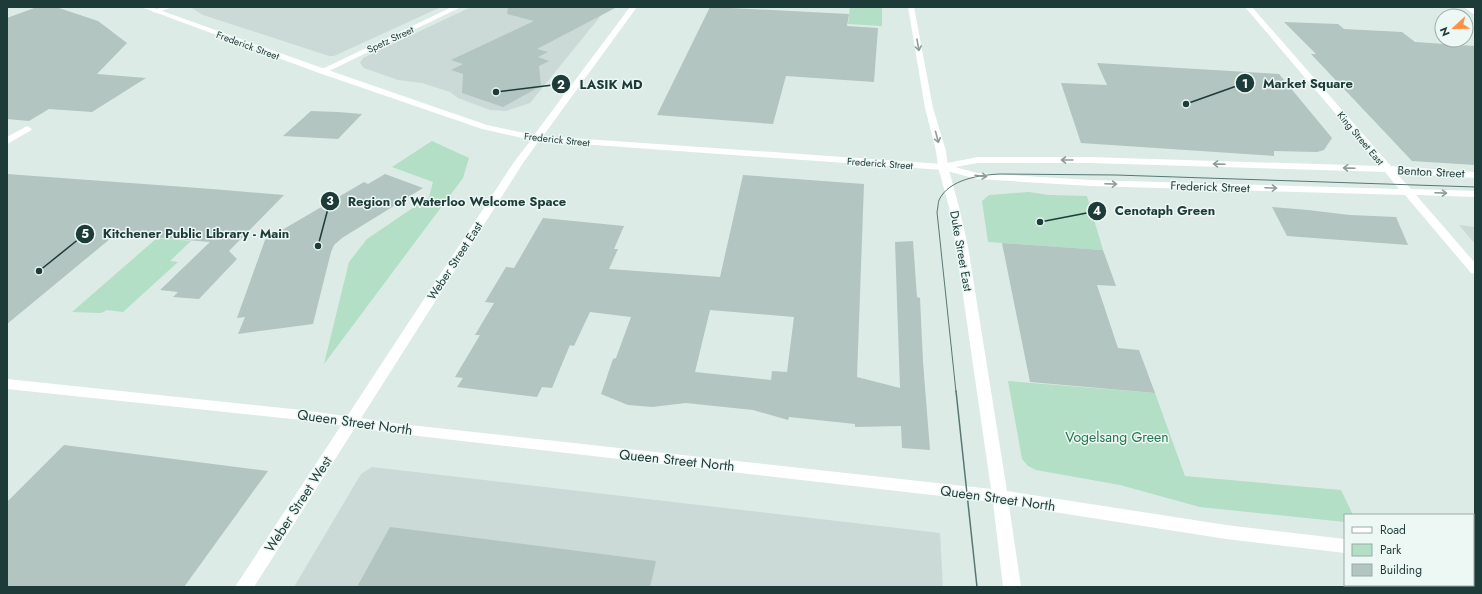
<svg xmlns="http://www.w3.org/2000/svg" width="1482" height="594" font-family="Jost,sans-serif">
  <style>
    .built { fill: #cbdad6 }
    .green { fill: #b2dfc5 }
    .building { fill: #b2c5c0; fill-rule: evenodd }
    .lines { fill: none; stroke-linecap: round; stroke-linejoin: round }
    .minor { fill: #fff; fill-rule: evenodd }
    .tertiary { fill: #fff; fill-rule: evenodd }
    .secondary { fill: #fff; fill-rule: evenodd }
    .tram-far1 { stroke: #577774; stroke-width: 1 }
    .tram { stroke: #577774; stroke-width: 1.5 }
    .oneway { stroke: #8e9d9c }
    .labels { text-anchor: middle; stroke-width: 3; stroke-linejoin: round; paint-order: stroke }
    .far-street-label { font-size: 10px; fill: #1d3b38; stroke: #edf7f4 }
    .street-label { font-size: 12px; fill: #1d3b38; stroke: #edf7f4 }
    .near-street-label { font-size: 14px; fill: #1d3b38; stroke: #edf7f4 }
    .near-park-label { font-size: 14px; fill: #237650; stroke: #edf7f4 }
    .leader { fill: none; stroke: #1d3b38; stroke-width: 1.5 }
    .callout-dot { fill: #1d3b38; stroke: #edf7f4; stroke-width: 1.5 }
    .mark-label { font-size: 12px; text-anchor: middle; font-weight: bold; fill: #fff }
    .callout-label { font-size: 13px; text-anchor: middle; font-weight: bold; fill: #1d3b38; stroke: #edf7f4; stroke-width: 3; stroke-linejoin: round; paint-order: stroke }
  </style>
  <rect width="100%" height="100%" fill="#dcebe6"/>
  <path class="built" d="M190 7H441L334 56H329L203 15Z
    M471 7H608L530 103 506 111 490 110 458 98 450 92 422 83 398 80 364 68 360 63 363 58Z
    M1459 225 1475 227V244Z
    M372 467 940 533 943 587H294L361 474Z"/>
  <path class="green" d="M850 7H882V26L848 24Z
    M432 141 469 158 463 178 324 364 349 262 367 239 429 197 433 182 392 167Z
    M1029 192 1049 195 1087 196 1103 250 988 242 982 201 989 195Z
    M157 238 191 241 170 261 178 262 123 312 107 310 101 313 72 312Z
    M1008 381 1155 393 1185 476 1341 490 1353 515H1345V522L1200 507 1120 485 1036 470 1028 466 1022 459Z"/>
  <path class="building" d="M37 7H56L98 21 127 43 97 74 146 78 92 112 49 109 29 121 7 119V18Z
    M508 7H617L537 49 548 52 538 57 549 61 539 66 541 86 503 107 462 93 463 74 451 70 463 64 451 60 534 21 507 14Z
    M710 7 849 14 847 26 878 28 874 82 786 76 773 124 657 115Z
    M1284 22 1338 24 1344 29 1402 32 1415 42 1475 46V165L1412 161 1311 54H1316Z
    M1097 63 1279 74 1332 138 1324 150 1317 152 1274 151V156L1081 143 1061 83 1107 85Z
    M311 111 338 112 362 114 338 139 283 136Z
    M7 174 212 189 284 195 229 251 237 259 199 299 173 297 178 292 160 290 210 242 116 234 7 324Z
    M385 174 423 188 342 238 334 245 331 252 313 324 238 334 245 317 237 318 265 240 364 182 368 184Z
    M743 175 864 184 857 377 900 388 895 242 913 241 917 297 920 298 923 362 930 450 902 448 901 426 855 427V424L789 417 788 420 753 410 686 403 652 407 628 405 601 394 613 359 616 358 631 317 590 312 574 346 570 345 552 388 542 387 537 397 457 387 463 378 455 377 480 335H475L494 303 485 302 506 267 514 268 543 218 624 226 614 249H618L609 269 720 277ZM710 310 794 317 787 372 772 371 771 380 695 372Z
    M1272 207 1308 210 1350 215 1396 217 1408 245 1287 236Z
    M1002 243 1103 250 1116 286 1097 285 1118 348 1139 350 1155 393 1030 382Z
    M64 445 268 471 184 587H7V502Z
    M390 527 656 561 650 587H357Z"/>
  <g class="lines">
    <path class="minor" d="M162 7H172L156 13 152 11Z
      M452 7H461L325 73H322L318 71Z
      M908 7H914L933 108 946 151 948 167 943 170 938 167 936 151 925 108Z
      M27 126 32 129 30 131 7 144V137Z"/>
    <path class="tertiary" d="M943 164 948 167 959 207 968 247 1007 491 1226 525 1345 539V553L1226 539 1009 505 1021 587H1003L993 502 401 434 302 420 7 389V379L302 410 401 424 991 489 956 247 949 207 938 167Z
      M1473 555H1475V569H1473Z"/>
    <path class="secondary" d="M141 7H151L325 69 487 125 534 135 630 7H637L543 136 942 164 978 157H1089L1380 166 1245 7H1252L1391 166 1475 172V178L1396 173 1411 189 1475 191V197L1416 195 1475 263V274L1471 273 1405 195 1090 186 977 179 943 170 539 141 523 163 254 587H235L514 162 531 140 482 129 319 73ZM978 163H1089L1385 172 1399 189 1090 180 977 173 955 167Z
      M1464 7H1471L1475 10V15Z"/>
    <path class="tram-far1" d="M956 392 937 212C938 208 938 203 939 200 949 179 980 175 1000 174L1116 175 1475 187"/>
    <path class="tram" d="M956 391 977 587"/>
  </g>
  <defs><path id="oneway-shaft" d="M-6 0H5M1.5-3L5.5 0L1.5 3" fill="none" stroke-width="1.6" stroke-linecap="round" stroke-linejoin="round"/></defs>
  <g class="oneway">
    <use href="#oneway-shaft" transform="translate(918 45) rotate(80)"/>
    <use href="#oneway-shaft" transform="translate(937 137) rotate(75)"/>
    <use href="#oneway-shaft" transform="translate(1067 160) rotate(-180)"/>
    <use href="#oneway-shaft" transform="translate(1219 164) rotate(-178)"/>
    <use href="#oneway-shaft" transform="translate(1349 168) rotate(-178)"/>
    <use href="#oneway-shaft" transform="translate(981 176) rotate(7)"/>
    <use href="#oneway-shaft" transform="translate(1111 184) rotate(2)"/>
    <use href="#oneway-shaft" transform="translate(1271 188) rotate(2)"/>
    <use href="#oneway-shaft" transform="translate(1441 193) rotate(2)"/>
  </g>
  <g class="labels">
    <g class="far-street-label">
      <text transform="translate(390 39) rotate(-25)" y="4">Spetz Street</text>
      <text transform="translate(248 45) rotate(20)" y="4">Frederick Street</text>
      <text transform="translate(1361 138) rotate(50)" y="4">King Street East</text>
      <text transform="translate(557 139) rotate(6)" y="4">Frederick Street</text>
      <text transform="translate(880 163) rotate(4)" y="4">Frederick Street</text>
    </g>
    <g class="street-label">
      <text transform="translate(1431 172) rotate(3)" y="4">Benton Street</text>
      <text transform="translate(1210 187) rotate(2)" y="4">Frederick Street</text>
      <text transform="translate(961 251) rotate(80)" y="4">Duke Street East</text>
      <text transform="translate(455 261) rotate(-57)" y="4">Weber Street East</text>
    </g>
    <g class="near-street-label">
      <text transform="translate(355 422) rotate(8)" y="5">Queen Street North</text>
      <text transform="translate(677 460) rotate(6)" y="5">Queen Street North</text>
      <text transform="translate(998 498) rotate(8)" y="5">Queen Street North</text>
      <text transform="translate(298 504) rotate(-57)" y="5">Weber Street West</text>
    </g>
    <g class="near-park-label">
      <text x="1117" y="442">Vogelsang Green</text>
    </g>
  </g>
  <path class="leader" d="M1186 104L1245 83M496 92L561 84M318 246L330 201M1040 222L1097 211M39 271L85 234"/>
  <g class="callout-dot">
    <circle cx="1186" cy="104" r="4"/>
    <circle cx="496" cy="92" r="4"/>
    <circle cx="318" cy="246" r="4"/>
    <circle cx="1040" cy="222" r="4"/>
    <circle cx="39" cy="271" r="4"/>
    <circle cx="1245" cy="83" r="10"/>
    <circle cx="561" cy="84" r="10"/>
    <circle cx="330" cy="201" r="10"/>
    <circle cx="1097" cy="211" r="10"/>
    <circle cx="85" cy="234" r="10"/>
  </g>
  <g class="mark-label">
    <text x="1245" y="88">1</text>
    <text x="561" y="89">2</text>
    <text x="330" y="205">3</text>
    <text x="1097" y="215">4</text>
    <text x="85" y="238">5</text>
  </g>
  <g class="callout-label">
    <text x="1308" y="88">Market Square</text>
    <text x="611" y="89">LASIK MD</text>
    <text x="457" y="206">Region of Waterloo Welcome Space</text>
    <text x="1165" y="215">Cenotaph Green</text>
    <text x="196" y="238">Kitchener Public Library - Main</text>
  </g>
  <rect width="1482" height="594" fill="none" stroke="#1d3b38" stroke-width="16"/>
  <rect x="1344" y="514" width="130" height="72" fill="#edf7f4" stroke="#9aaca9"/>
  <rect x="1352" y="527" width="20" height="6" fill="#ffffff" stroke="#9aaca9"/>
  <text x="1380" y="534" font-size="12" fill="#1d3b38">Road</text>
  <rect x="1352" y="544" width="20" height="12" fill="#b2dfc5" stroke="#9aaca9"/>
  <text x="1380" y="554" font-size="12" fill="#1d3b38">Park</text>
  <rect x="1352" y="564" width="20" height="12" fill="#b2c5c0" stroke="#9aaca9"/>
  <text x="1380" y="574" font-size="12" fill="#1d3b38">Building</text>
  <g transform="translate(1454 28) rotate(248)"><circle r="19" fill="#edf7f4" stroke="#9aaca9"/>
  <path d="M0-3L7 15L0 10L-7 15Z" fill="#ff9046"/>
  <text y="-6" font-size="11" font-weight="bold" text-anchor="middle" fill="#1d3b38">N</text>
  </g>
</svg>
